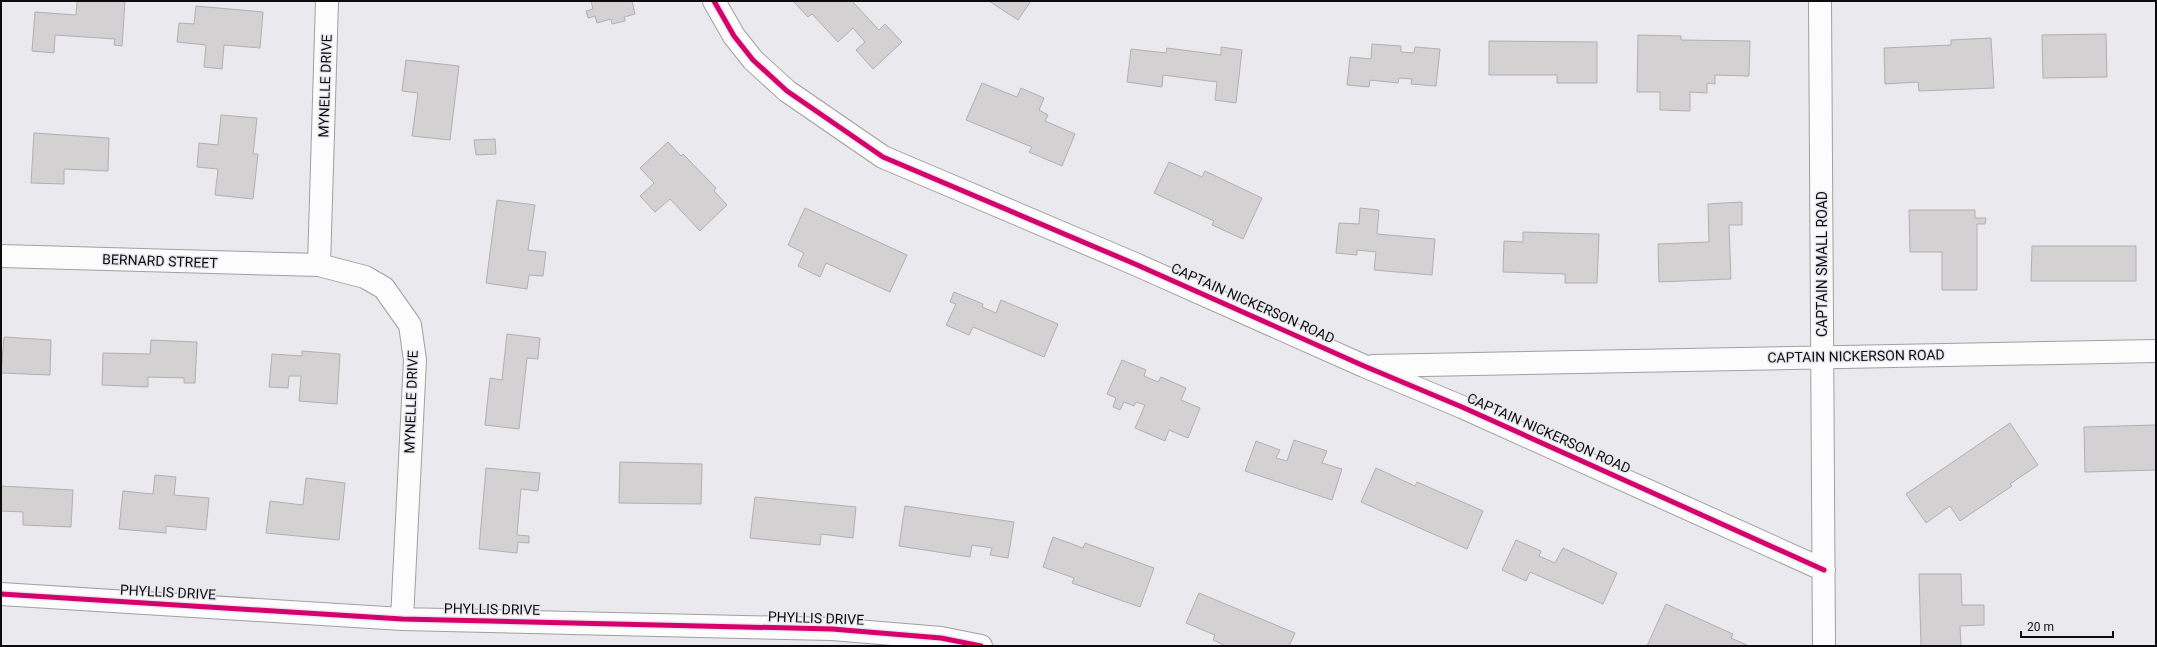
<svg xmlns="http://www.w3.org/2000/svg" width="2157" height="647" font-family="Roboto,sans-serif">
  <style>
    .building { fill: #d3d1d2; stroke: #b1b0b1 }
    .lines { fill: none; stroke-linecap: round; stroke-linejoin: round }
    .minor-casing { stroke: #a0a0a2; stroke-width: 24 }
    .minor { stroke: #fcfcfc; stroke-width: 22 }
    .cycleway-casing { stroke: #e9e8ee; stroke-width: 8 }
    .cycleway { stroke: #d6006c; stroke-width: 5 }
    .labels { text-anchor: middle; stroke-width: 3; stroke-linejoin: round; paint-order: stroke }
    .street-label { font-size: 14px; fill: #0c0c0e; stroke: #e9e8ee }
  </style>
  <rect width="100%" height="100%" fill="#eae9ed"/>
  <path class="building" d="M77 1H125L122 46 114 45 115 39 55 35 54 53 32 51 35 12 76 15Z
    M591 1H632L635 14 624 17 625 21 612 24 611 19 597 23 595 16 588 18 586 11 593 9Z
    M793 1H852L879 30 885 24 902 42 873 69 856 50 865 42 853 28 838 42 812 14 808 17Z
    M989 1H1031L1018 20Z
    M196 6 263 12 260 48 224 45 222 69 204 67 206 45 177 42 179 23 194 24Z
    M2106 34 2107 77 2043 78 2042 35Z
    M1638 35 1681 36V40L1750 41 1749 76 1715 75V84L1707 83V93L1690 92V111L1660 110V92H1637Z
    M1991 38 1994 88 1919 91 1918 82 1885 84 1884 48 1951 45V40Z
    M1489 41 1597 42V83H1557V75H1489Z
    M1372 44 1401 46V52L1414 53 1415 47 1440 49 1436 86 1411 84 1412 79 1399 78 1398 83 1370 80 1369 87 1347 85 1350 57 1371 59Z
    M1221 47 1242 50 1236 103 1215 100 1217 82 1163 75 1162 87 1127 82 1131 49 1166 53 1167 48 1221 55Z
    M406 60 459 66 450 140 412 136 418 93 402 91Z
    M982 83 1017 97 1021 88 1044 98 1039 110 1048 115 1045 121 1075 134 1062 166 1029 152 1032 147 966 120Z
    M221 115 257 118 253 154H258L253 199 215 195 218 169 197 167 199 143 218 145Z
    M34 133 109 138 108 171 64 169V184L31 183Z
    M495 139 496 154 476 155 474 140Z
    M668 142 681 156 683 154 716 188 714 191 727 205 700 231 670 199 655 212 640 196 654 183 640 168Z
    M1169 162 1202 177 1205 171 1262 198 1243 239 1212 225 1214 221 1154 193Z
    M497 200 535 205 528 250 546 252 543 276 529 275 527 289 486 283Z
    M1742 202V225H1729L1731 279 1659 282 1658 244 1709 242 1708 204Z
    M805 208 907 255 890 292 826 263 820 277 798 266 804 253 788 245Z
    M1360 208 1379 210 1377 234 1435 239 1432 275 1374 270 1376 252 1357 250V255L1336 253 1339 223 1359 224Z
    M1909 210H1975V218H1986L1985 224H1977V290H1942V252H1910Z
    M1523 232 1599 234 1597 283H1565V274L1503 272 1504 241 1523 242Z
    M2032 246H2136V281H2031Z
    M954 292 983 304 982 307 996 313 1001 300 1058 324 1044 357 973 327 969 335 946 325 956 304 950 302Z
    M507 334 540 338 538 359 527 358 519 429 485 425 490 378 502 380Z
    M4 337 51 340 50 375 1 373Z
    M151 340 197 342 195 383H184V378L148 377V387L102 385 103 353 150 354Z
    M302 351 340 354 337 404 299 401 301 376H289L288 388 269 387 272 354 302 356Z
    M1122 360 1146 370 1144 376 1158 382 1161 377 1186 388 1181 400 1200 408 1188 438 1169 430 1165 441 1135 428 1145 405 1136 402 1134 406 1124 402 1120 410 1113 407 1116 398 1107 394Z
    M2010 423 2038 465 2010 484 2012 486 1960 521 1950 506 1926 523 1906 494Z
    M2156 425V470L2085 472 2084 427Z
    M1294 440 1327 451 1322 463 1342 469 1332 500 1245 471 1256 441 1280 450 1276 458 1287 461Z
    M620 462 702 464 701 504 619 503Z
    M486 468 540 473 538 491 521 489 517 535 529 536V543L518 542 517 553 479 549Z
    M1376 468 1415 486 1417 482 1483 511 1467 549 1361 502Z
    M155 475 176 477 174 495 209 498 206 530 166 526V533L119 529 123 491 153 494Z
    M306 478 345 483 339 540 266 533 270 501 303 505Z
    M1 486 73 490 71 527 23 525V512L1 511Z
    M755 497 856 507 853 538 821 534 820 545 750 538Z
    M905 506 1014 522 1008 558 990 555 992 548 972 545 970 557 899 546Z
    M1053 537 1083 548 1085 543 1154 568 1140 607 1072 583 1074 578 1043 567Z
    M1516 540 1541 551 1539 556 1555 563 1563 548 1617 573 1603 604 1530 572 1526 581 1502 570Z
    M1919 574H1961L1962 605H1984V625L1960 626 1961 646H1921Z
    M1199 593 1295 633 1289 646H1226L1213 640 1215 635 1186 623Z
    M1666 604 1733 634 1731 638 1749 646H1647Z"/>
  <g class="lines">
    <g class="minor-casing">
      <path id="minor" d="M327 1 319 265 365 277 384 288 410 325 415 360 402 619
        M714 1 734 36 753 60 787 91 883 157 1135 264 1364 366 1462 407 1824 570
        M1820 1 1824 646
        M1 256 319 265
        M1373 366 2156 351
        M1 594 402 619 832 629 941 638 981 646"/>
    </g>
    <use href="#minor" class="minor"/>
    <g class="cycleway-casing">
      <path id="cycleway" d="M714 1 734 36 753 60 787 91 883 157 1135 264 1364 366 1462 407 1824 570
        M1 594 402 619 832 629 941 638 981 646"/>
    </g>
    <use href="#cycleway" class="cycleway"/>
  </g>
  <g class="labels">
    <g class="street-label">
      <text transform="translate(325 86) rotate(-88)" y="5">MYNELLE DRIVE</text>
      <text transform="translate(160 261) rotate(2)" y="5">BERNARD STREET</text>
      <text transform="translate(1822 264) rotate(-90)" y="5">CAPTAIN SMALL ROAD</text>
      <text transform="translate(1253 303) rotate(24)" y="5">CAPTAIN NICKERSON ROAD</text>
      <text transform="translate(1856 356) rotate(-1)" y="5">CAPTAIN NICKERSON ROAD</text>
      <text transform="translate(411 402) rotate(-88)" y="5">MYNELLE DRIVE</text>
      <text transform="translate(1549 433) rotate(24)" y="5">CAPTAIN NICKERSON ROAD</text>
      <text transform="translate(168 592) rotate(3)" y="5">PHYLLIS DRIVE</text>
      <text transform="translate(492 609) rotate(1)" y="5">PHYLLIS DRIVE</text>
      <text transform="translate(816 618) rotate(2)" y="5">PHYLLIS DRIVE</text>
    </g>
  </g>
  <rect width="2157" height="647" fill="none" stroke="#0c0c0e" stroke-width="4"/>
  <path d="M2021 631v6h92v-6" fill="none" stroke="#0c0c0e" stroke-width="2"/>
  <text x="2027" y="631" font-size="12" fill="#0c0c0e" stroke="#e9e8ee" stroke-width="3" paint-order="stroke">20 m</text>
</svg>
